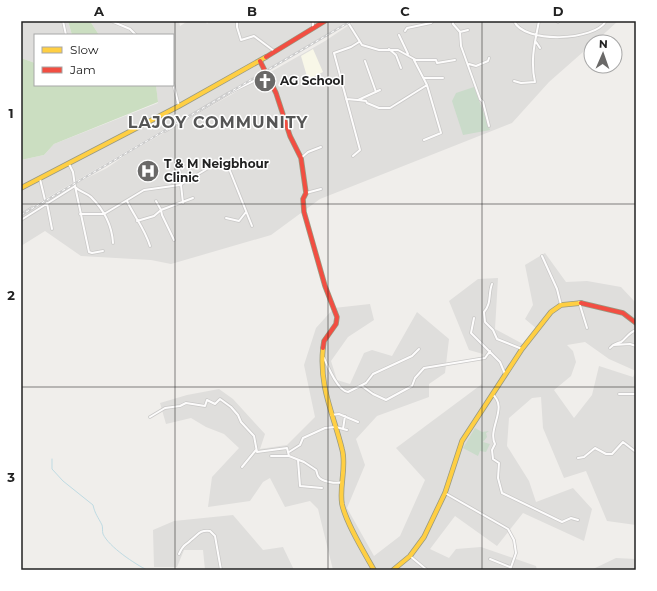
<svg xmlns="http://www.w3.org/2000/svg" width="657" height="591" font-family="Montserrat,sans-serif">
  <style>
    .residential { fill: #dfdedc; fill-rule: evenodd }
    .education { fill: #f8f7e8 }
    .forest { fill: #cbdec1 }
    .cemetery { fill: #cadbca }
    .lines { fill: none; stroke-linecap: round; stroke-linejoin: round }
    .stream { stroke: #bfdbe3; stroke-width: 1 }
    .street-casing { stroke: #c9c8c7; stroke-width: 3.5 }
    .slow-casing { stroke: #999a82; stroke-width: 5.5 }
    .jam-casing { stroke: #999a82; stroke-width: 5.5 }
    .street { stroke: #fdfcfc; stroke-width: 2 }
    .slow { stroke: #ffcf43; stroke-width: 4 }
    .jam { stroke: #f24e42; stroke-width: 4 }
    .rail-casing { stroke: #ccc; stroke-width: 2.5 }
    .rail { stroke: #fff; stroke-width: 1; stroke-dasharray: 3; stroke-linecap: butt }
    .grid { fill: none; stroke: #222; stroke-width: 1; stroke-opacity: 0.55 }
    .labels { text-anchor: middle; stroke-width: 3; stroke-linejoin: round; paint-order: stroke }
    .poi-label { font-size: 12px; font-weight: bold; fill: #222; stroke: #fff; text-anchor: start }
    .district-label { font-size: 16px; font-weight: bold; letter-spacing: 1px; fill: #555; stroke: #fff }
    .neatline { fill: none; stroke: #222; stroke-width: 1.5 }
    .grid-label { font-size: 13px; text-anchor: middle; font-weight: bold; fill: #222 }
  </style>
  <rect width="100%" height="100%" fill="#f0eeeb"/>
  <path class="residential" d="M21 21H68L72 35H35V63L21 58Z
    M90 21H179L180 26 188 21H206L207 24 209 21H350L21 213V160L44 155 54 144 158 103 156 85H173V35H99Z
    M355 21H618L595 42H591V45L549 82 512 123 320 199 271 235 171 264 151 260 81 256 45 231 21 246V217L75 184 107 168 127 154 325 41Z
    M545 253 566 282 587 281 621 287 636 303V525L607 521 586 471 564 478 543 428 541 397 532 398 509 418 507 446 529 481 536 502 573 488 592 509 584 541 523 513 497 546 455 516 430 549 449 558 456 549 481 547 536 566 537 570H333L318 509 310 501 285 507 270 478 263 482 250 501 208 507 212 477 239 448 224 434 206 427 191 418 166 424 160 403 187 395 219 389 233 399 265 434 260 449 287 445 315 417 304 365 316 328 334 308 370 304 374 320 348 337 331 361 337 380 350 384 364 353 372 350 392 356 417 312 449 339 445 373 429 384V397L377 416 356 439 365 465 347 508 374 556 400 536 425 480 396 448 482 384 483 354 469 350 449 301 478 279 498 278 495 329 523 344 537 329 525 319 533 305 525 265ZM585 342 609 359 636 371 633 377 599 366 592 395 574 418 554 390 571 376 576 362 573 351 567 345Z
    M233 515 263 550 283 547 294 570H205L203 550H184L177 567H154L153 530 174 521Z
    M616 558 636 559V570H591Z"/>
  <path class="education" d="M313 49 323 72 308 80 301 56Z"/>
  <path class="forest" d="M68 21H90L99 35H72Z
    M21 58 35 63V85H156L158 102 54 144 44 155 21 160Z"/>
  <path class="cemetery" d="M474 87 490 130 463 135 452 101 456 93Z
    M475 428 482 432 489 431 486 433 487 437 483 442 490 444 486 452 480 451 478 456 463 448Z"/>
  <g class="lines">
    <path class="stream" d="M52 459V469L63 481 93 505C95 514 98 517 102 525 103 527 102 531 103 534 109 547 135 564 147 570"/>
    <g class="street-casing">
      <path id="street" d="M63 21 66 35
        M111 21 130 29 136 35
        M237 21V27L241 40 254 36 274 51
        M313 21V28
        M347 21 362 45 379 50H398L416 60H436L437 63 455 60
        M453 21V24L460 32 461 46 480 99 483 102 489 126
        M514 21C524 44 595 41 606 21
        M557 21 558 22
        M405 31 407 28 431 23 433 21
        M460 32 468 30
        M399 35 408 54
        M536 42 540 48
        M389 49 396 55 401 68
        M414 60 427 85 441 133 424 140
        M365 61 376 92
        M469 64 476 66 488 61 489 58
        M424 78H443
        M514 81 521 83 535 82C530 60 535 42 539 21
        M173 83 179 106
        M346 99 358 100 380 90
        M358 100 366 101 367 103 379 108H390L427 85
        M165 131 229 93 266 75
        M353 156 360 150 334 53 351 47 359 42
        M301 158 308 152 321 147
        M179 167 183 203
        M40 179 45 200
        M75 186 89 252 92 253 103 251
        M75 187C80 192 87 193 91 197 104 210 112 225 113 243
        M306 193 321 189
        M127 201C134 216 145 229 150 246
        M47 203 52 229
        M80 214H104L144 190 180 185 210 167 223 163 227 165 230 171 252 226
        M21 215 32 208
        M226 218 239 221 246 212
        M21 220 75 186 73 172 69 164
        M137 221 154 216 161 210 156 201
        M174 240 162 215 161 210 193 198
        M542 256 557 289 561 305
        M492 284C488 294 492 303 484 312L485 322 493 330 497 339 522 349
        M579 302 587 328
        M474 318 471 333 500 362 505 374
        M614 345 630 344 636 346
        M610 348C614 343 616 344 621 342 625 340 628 333 636 330
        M322 359 324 358C328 367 338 391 348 392L366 383 373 374 412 356 419 349
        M362 386 373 394 386 400 412 386 415 378 424 368 485 358 490 351
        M492 394C509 407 487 429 495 444L492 450 493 459 499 463 498 478 502 493 562 522 571 518 578 520
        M619 394H636
        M331 415 339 414 358 422
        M150 417 165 408 180 406 186 403 205 406 207 400 215 404 220 399 231 407 238 415 241 422 254 436 257 452 287 448 289 456 304 462 316 470C317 472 317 474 318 476 321 482 337 484 342 482
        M336 427 347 430
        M343 429 345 416
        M289 452 300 445 303 438 325 428 335 427
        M271 456H289
        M578 458 584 457 595 448 606 454H612L623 442 636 452
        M298 460 300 486 322 488
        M242 467 256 450
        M445 493 508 529 514 540 516 553 510 570
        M179 554C184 543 184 547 191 540 199 534 199 530 210 531L215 536 221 570
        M410 556 427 570
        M490 559 510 567
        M635 570 636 569"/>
    </g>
    <g class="slow-casing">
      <path id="slow" d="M21 188 179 106 266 57
        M323 348C319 387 333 413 342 449 347 466 339 486 342 504 346 523 364 552 374 570
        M393 570 410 556 424 537 445 493 462 441 522 349 551 312 561 305 581 303"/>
    </g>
    <g class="jam-casing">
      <path id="jam" d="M266 57 325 21
        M260 61 276 93 290 136 301 158 306 193 303 199 304 212 325 286 337 317 336 324 324 341 323 348
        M581 303 623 313 636 323"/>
    </g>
    <use href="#street" class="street"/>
    <use href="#slow" class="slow"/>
    <use href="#jam" class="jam"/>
    <g class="rail-casing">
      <path id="rail" d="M21 215 351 21"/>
    </g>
    <use href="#rail" class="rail"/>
  </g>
  <path class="grid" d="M175 21V570M328 21V570M482 21V570M21 204H636M21 387H636"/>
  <defs>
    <g id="church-disc" transform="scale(1.15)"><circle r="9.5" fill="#6a6968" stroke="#fff"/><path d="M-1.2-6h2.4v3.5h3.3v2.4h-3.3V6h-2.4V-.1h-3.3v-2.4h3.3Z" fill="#fff"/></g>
    <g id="hospital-disc" transform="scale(1.15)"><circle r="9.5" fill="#6a6968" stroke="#fff"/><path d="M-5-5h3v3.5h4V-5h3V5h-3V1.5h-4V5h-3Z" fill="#fff"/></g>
  </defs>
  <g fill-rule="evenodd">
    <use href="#church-disc" x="265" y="81"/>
    <use href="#hospital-disc" x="148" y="171"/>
  </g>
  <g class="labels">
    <g class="poi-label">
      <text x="280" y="85">AG School</text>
      <text x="164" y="168">T &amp; M Neigbhour<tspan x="164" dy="14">Clinic</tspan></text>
    </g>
    <g class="district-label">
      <text x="218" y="128">LAJOY COMMUNITY</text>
    </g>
  </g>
  <rect width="657" height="591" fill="none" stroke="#ffffff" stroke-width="44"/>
  <rect x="34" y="34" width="140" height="52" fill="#ffffff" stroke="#a7a7a7"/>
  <rect x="42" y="47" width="20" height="6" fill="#ffcf43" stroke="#a7a7a7"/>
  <text x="70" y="54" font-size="12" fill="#222222">Slow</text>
  <rect x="42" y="67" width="20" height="6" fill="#f24e42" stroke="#a7a7a7"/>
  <text x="70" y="74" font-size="12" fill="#222222">Jam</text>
  <g transform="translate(603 54) rotate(2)"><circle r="19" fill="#ffffff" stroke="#a7a7a7"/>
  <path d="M0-3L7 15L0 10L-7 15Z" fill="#6a6968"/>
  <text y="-6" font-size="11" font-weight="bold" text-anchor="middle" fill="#222222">N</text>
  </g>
  <rect x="22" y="22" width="613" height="547" class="neatline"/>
  <g class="grid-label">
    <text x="99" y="16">A</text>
    <text x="252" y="16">B</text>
    <text x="405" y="16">C</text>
    <text x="558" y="16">D</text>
    <text x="11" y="118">1</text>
    <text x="11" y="300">2</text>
    <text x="11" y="482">3</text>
  </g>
</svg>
